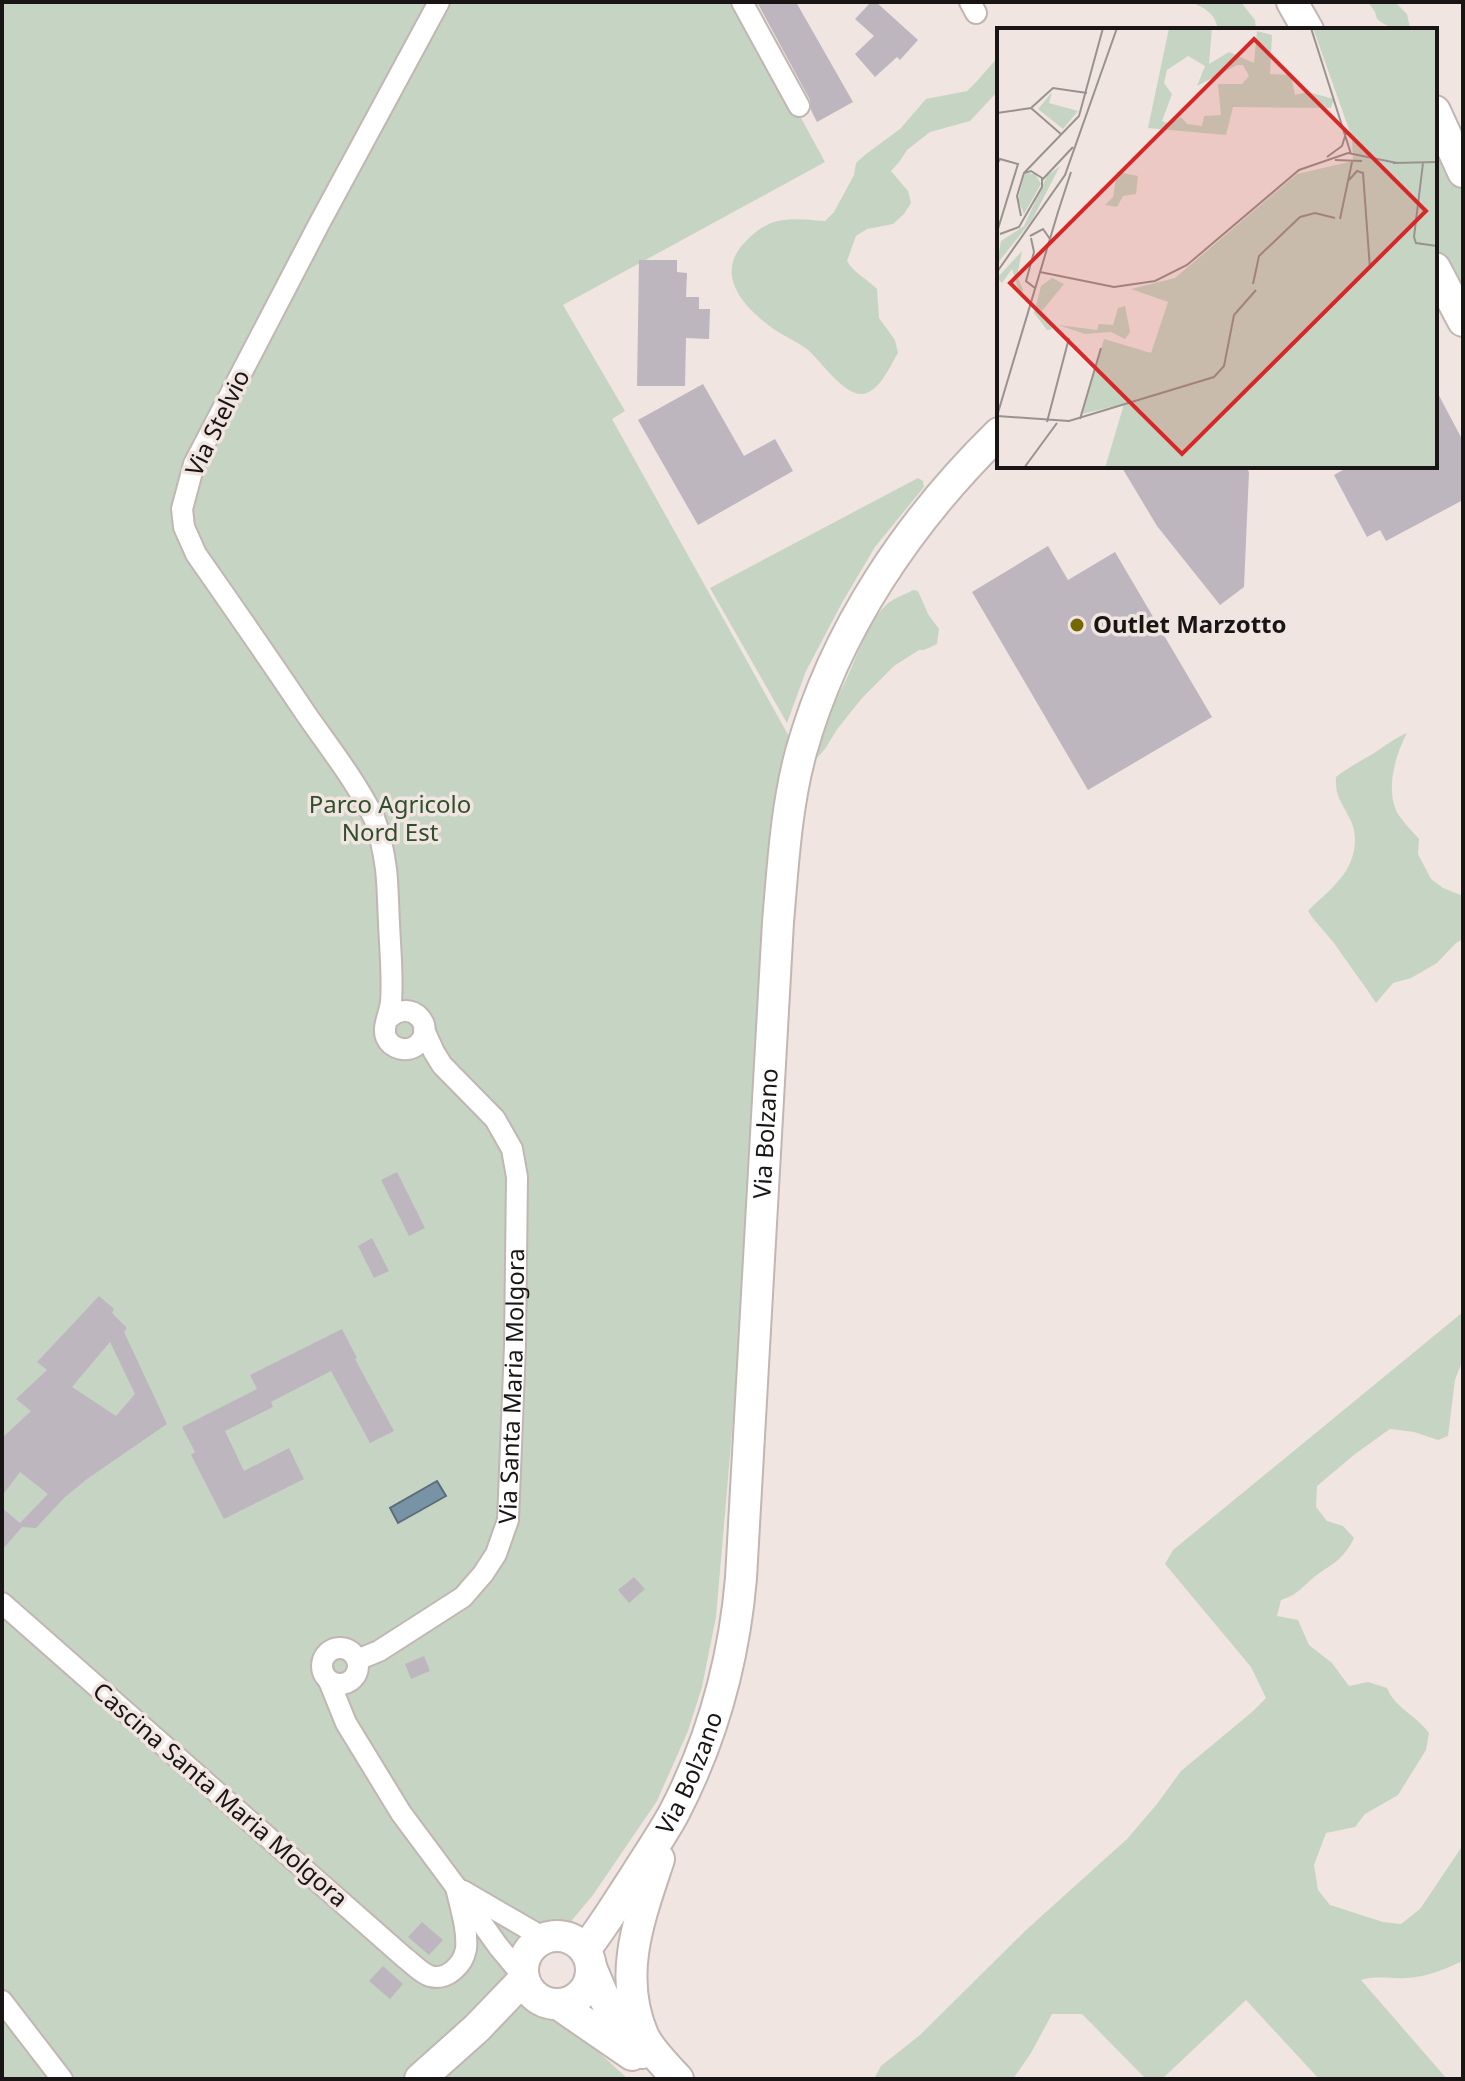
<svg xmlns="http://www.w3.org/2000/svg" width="1465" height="2081" font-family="'Noto Sans',sans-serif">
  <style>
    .green { fill: #c6d5c3 }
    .water { fill: #7993a6; stroke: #5c6d7a; stroke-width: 2 }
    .building { fill: #bdb6be; fill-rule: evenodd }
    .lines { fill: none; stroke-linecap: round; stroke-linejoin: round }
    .street-casing { stroke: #c1b6b2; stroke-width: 24 }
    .secondary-casing { stroke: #c1b6b2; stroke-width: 34 }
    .street { stroke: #fff; stroke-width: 20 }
    .secondary { stroke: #fff; stroke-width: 30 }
    .poi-dot { fill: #756800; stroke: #f0e5e0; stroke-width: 3 }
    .labels { text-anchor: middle; stroke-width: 7; stroke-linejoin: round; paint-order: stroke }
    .street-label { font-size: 24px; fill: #191514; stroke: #f0e5e0 }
    .poi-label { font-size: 24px; font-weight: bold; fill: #191514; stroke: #f0e5e0; text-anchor: start }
    .park-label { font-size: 24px; fill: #2f4f2a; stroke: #f0e5e0 }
    .inset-road { fill: none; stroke: #9a928e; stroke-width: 2 }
    .view { fill: #d62828; fill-opacity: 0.15; stroke: #d62828; stroke-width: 4 }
    .inset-edge { fill: none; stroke: #191514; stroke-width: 4 }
  </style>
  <rect width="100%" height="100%" fill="#f0e5e0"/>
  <path class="green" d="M2 2H738L825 162 563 305 625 411 612 419 796 749 752 1202 716 1617 702 1687 688 1731 657 1801 593 1895 521 1981 628 2079H2Z
    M1191 2H1241L1255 20 1256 30H1218C1216 14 1205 8 1191 2Z
    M1368 2H1395L1407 14 1410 28 1414 30C1400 30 1387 28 1377 19L1375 12Z
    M999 56V90L970 121 930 132 907 150 900 161 891 171 908 191 911 203 904 214 893 224 867 229 856 236 847 261C855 274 865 277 877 289L879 318 895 340 898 353C890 366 880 391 863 394 844 396 821 361 807 349 797 342 786 337 775 330 745 309 712 275 746 241 772 214 791 219 825 221L834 212 854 175 856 163 866 154 900 129 926 99 967 91 977 81Z
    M1435 131 1463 190V298L1435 243Z
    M918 478 923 481 924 487 875 547 843 601 806 671 787 723 710 588Z
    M913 590 918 591 928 614 939 629 937 644 924 650H919L894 666 863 697 838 728 825 749 815 760 813 756C821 730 832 706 845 682 858 656 865 626 886 605 893 598 905 595 913 590Z
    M1407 733C1395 755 1385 791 1398 814 1404 823 1412 831 1419 839L1418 854 1431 879 1443 888 1463 896V939L1456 943 1437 963 1411 978 1393 983 1376 1003C1363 983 1349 965 1336 946 1327 933 1316 924 1308 911 1318 900 1331 891 1340 879 1354 863 1360 838 1350 819 1342 802 1335 797 1336 777 1347 768 1359 762 1371 755 1384 747 1393 739 1407 733Z
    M1463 1312V1359L1455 1380 1448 1436 1438 1440 1414 1432 1390 1429 1355 1454 1317 1486 1316 1507 1327 1521 1343 1526 1354 1538C1342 1562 1332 1563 1313 1578 1300 1589 1297 1595 1281 1600L1277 1616 1298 1620 1309 1645 1332 1663 1349 1686 1368 1682 1387 1688C1395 1708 1416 1715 1429 1733L1426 1750 1398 1795 1365 1814 1355 1827 1326 1833 1314 1865 1318 1890 1330 1905 1383 1922 1401 1924 1420 1909 1461 1848 1463 1838V1961C1444 1969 1428 1977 1407 1978 1391 1979 1376 1975 1361 1980L1447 2079H1319L1246 2000 1162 2079H1146L1082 2014H1052L1031 2053 1013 2079H874L881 2066 920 2035 1025 1931 1127 1839 1157 1804 1181 1771 1252 1712 1266 1698 1251 1667 1165 1564 1173 1550Z"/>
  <path class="water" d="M437 1481 446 1496 398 1523 390 1508Z"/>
  <path class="building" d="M757 2H796L853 102 817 122 811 110 810 100Z
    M871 2H876L918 40 900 60 897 57 875 77 855 54 874 36 855 19Z
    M639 260H677V272L687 273 686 297H699V309H710L709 339 686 338 685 386H637Z
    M703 384 744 456 775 439 793 471 698 525 638 420Z
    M1435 388 1463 441V500L1386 541 1380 530 1367 537 1334 475 1350 466H1435Z
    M1121 466H1245L1249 472 1244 587 1220 605 1157 526Z
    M1048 546 1068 580 1115 552 1212 717 1088 790 972 592Z
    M397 1172 425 1228 409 1236 381 1180Z
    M372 1238 389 1271 374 1278 358 1246Z
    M99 1296 114 1309 112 1313 127 1328 124 1332 167 1424 87 1479 64 1498 36 1528 22 1527 2 1550V1508L20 1523 48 1494 20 1472 2 1496V1438L31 1411 16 1399 47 1370 37 1362ZM110 1342 135 1394 116 1416 72 1387Z
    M342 1329 357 1358 355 1359 394 1431 370 1443 331 1371 271 1402 273 1407 225 1431 244 1471 289 1448 304 1479 224 1519 191 1455 195 1452 182 1427 257 1389 250 1375Z
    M634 1577 645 1589 629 1603 618 1590Z
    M424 1656 430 1671 411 1679 405 1664Z
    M422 1922 443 1940 429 1955 408 1937Z
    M383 1966 403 1984 390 1999 369 1981Z"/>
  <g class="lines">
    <g class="street-casing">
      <g id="street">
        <path d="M742 2 799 106"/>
        <path d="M970 2 976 13"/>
        <path d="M389 1018C412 997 438 1028 417 1045 407 1053 391 1049 386 1037 382 1027 390 1013 391 1002 393 976 390 949 389 923 388 905 388 887 386 869 384 854 379 828 373 816 355 780 329 747 306 714 270 660 233 607 196 554L184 527 182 509 194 464 319 224 439 2"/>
        <path d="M2 1603 405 1958C412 1963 422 1974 430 1976 447 1981 463 1965 466 1949 468 1929 460 1906 456 1887"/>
        <circle cx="340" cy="1666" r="18"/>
        <path id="s1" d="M357 1660 379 1651 463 1597 483 1574 496 1554 508 1520 515 1346 517 1177 512 1149 495 1119 442 1065 434 1052 424 1030"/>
        <path d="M329 1681 346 1723 401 1813 456 1887 498 1946 523 1976"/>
        <path d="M463 1891 544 1938"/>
        <path d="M2 2001 62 2079"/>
      </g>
    </g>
    <g class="secondary-casing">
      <g id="secondary">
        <path d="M1292 2 1308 30"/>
        <path d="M1435 111 1463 172"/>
        <path d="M1435 268 1463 321"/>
        <path d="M659 1859C640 1917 617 1974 643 2035 649 2049 667 2067 678 2079"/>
        <circle cx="557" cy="1970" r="34"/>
        <path id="s2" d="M586 1952 587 1947C605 1924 619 1900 635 1876 648 1855 662 1835 674 1813 712 1740 734 1660 741 1578L778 922C783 865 786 807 801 752 835 630 909 521 999 433"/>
        <path d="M591 1967C604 1999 617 2030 642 2053"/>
        <path d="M558 2004 632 2055"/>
        <path d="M420 2079 477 2028 524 1979"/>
      </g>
    </g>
    <use href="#street" class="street"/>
    <use href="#secondary" class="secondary"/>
  </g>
  <circle class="poi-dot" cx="1077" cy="625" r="8"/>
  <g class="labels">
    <g class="street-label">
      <text transform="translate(218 423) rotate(-64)" y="8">Via Stelvio</text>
      <text dy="8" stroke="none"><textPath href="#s2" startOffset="856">Via Bolzano</textPath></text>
      <text dy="8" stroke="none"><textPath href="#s1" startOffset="348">Via Santa Maria Molgora</textPath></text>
      <text dy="8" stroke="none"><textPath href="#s2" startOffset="208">Via Bolzano</textPath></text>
      <text transform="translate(220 1795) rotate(41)" y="8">Cascina Santa Maria Molgora</text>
    </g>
    <g class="poi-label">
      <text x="1093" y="633">Outlet Marzotto</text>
    </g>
    <g class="park-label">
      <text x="390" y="813">Parco Agricolo<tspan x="390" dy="28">Nord Est</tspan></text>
    </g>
  </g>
  <g transform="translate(997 28)">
    <rect width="440" height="440" fill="#f0e5e0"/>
    <path d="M172 0H215L212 36 232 24 257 35 260 3 275 7 273 46 294 47 298 67 311 64 337 71 334 80 236 79 229 107 151 100ZM191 28 208 38 200 58 240 37H246L252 48 245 56H221L224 87 207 88 205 98 190 96 184 89 173 96 165 93 175 66 167 55 170 42ZM316 0H440V440H108L127 376 85 386 107 311 154 325 171 274 134 261 178 250 300 146 356 133 355 110ZM55 64 52 75 81 83 66 101 41 81ZM63 138 35 192 0 236 4 213 27 198 50 148ZM120 144 141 148 139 166 126 168 120 179 108 177 116 169ZM28 145 38 146 44 156 27 186 21 171ZM25 223 20 248 26 262 24 270 15 241 5 255 0 250ZM55 250 67 256 45 283 55 301 50 302 37 285 44 258ZM128 278 133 304 128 311 114 304 88 306 61 297 100 302 102 296 116 297 121 280Z" fill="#c6d5c3" fill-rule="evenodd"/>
    <path class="inset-road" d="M314 0 354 126M34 80 65 107M0 85 34 80 56 60 90 65M330 129 345 118 349 105M338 132 365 133M396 135 440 134M426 135 417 209 419 215 440 218M0 136 3 131 21 136 0 204M27 145 82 88 106 0M45 152 76 119M352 152 360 143 366 145 373 241M61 184 74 144M343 191 355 134M3 206 22 199 45 159V150L34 143 27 145 20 168 24 188M33 208 46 201 53 211M34 210 37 224 29 253 38 260M0 244 68 147 120 0M43 244 117 259 158 253 190 237 302 142 351 125 400 135M256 256 262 228 303 189 318 185 338 190M0 388 72 393 217 349 227 338 237 287 259 262M0 388 61 184M83 391 104 320M50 394 72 310M27 440 60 395"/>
    <path class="view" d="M257 11 429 183 185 426 13 255Z"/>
    <rect width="440" height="440" class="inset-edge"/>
  </g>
  <rect width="1465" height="2081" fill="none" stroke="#191514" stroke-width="8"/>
</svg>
